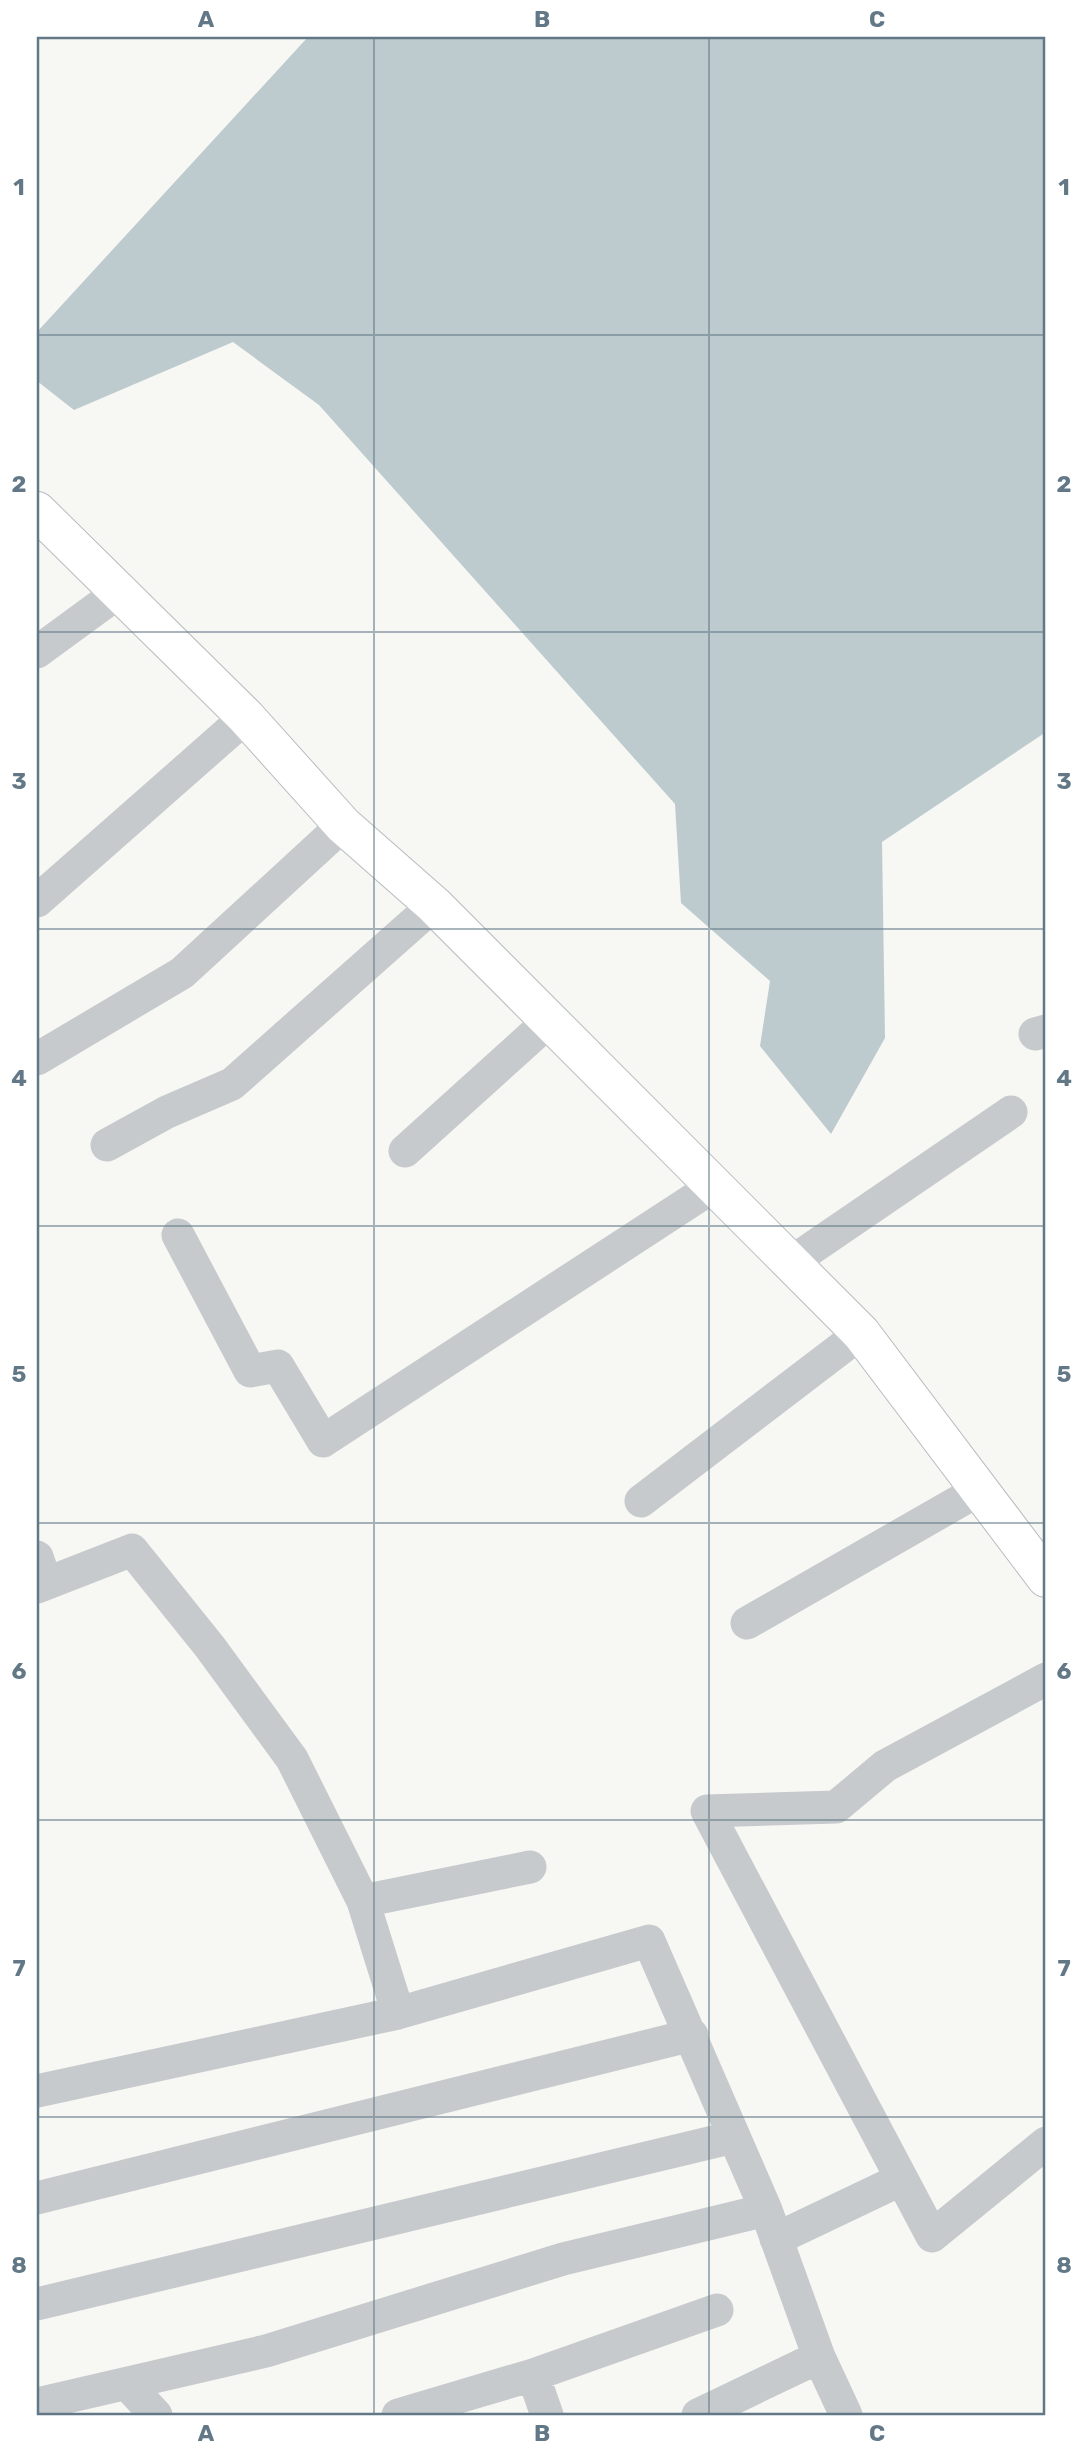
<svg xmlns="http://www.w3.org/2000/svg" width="1083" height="2452" font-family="Rubik,sans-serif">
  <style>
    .water { fill: #bdcace }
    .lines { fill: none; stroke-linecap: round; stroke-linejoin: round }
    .secondary-casing { stroke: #b6bcc0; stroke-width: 40 }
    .street { stroke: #c6cacd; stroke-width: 33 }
    .secondary { stroke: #fff; stroke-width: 38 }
    .grid { fill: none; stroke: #637887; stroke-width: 2; stroke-opacity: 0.55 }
    .neatline { fill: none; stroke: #637887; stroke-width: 2.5 }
    .grid-label { font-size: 23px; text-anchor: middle; font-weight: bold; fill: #637887 }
  </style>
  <rect width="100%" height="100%" fill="#f7f7f3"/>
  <path class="water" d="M308 37H1046V732L882 842 885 1038 831 1134 760 1046 770 981 681 903 675 804 319 405 233 342 74 410 37 381V332Z"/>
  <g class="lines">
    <g class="secondary-casing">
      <path id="secondary" d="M37 511 246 717 343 825 434 905 861 1333 1046 1578"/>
    </g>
    <path class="street" d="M37 652 119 592
      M37 901 246 717
      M1035 1034 1046 1031
      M37 1059 182 973 343 825
      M107 1145 167 1112 232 1084 434 905
      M405 1151 549 1021
      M178 1235 250 1371 278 1366 323 1441 714 1186
      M790 1263 1011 1112
      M641 1501 861 1333
      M37 1557 46 1583
      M37 1587 132 1550 210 1647 292 1759 363 1901 398 2013
      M747 1623 979 1490
      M1046 1679 885 1766 836 1807 707 1811 932 2236 1046 2143
      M363 1901 530 1867
      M37 2091 398 2013 649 1941 766 2210 819 2357 846 2415
      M37 2198 692 2035
      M776 2239 902 2179
      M37 2304 734 2137
      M533 2375 717 2310
      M127 2384 156 2415
      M37 2404 266 2351 563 2259 766 2210
      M398 2415 533 2375 547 2415
      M698 2415 819 2357"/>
    <use href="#secondary" class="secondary"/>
  </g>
  <path class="grid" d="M374 37V2415M709 37V2415M37 335H1046M37 632H1046M37 929H1046M37 1226H1046M37 1523H1046M37 1820H1046M37 2117H1046"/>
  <rect width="1083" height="2452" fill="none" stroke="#ffffff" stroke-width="77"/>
  <rect x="38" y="38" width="1006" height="2376" class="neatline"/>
  <g class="grid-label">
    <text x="206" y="27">A</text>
    <text x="542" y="27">B</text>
    <text x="877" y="27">C</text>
    <text x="19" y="195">1</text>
    <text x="1064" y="195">1</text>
    <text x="19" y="492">2</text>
    <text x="1064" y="492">2</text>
    <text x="19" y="789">3</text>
    <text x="1064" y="789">3</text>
    <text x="19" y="1086">4</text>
    <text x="1064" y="1086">4</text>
    <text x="19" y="1382">5</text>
    <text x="1064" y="1382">5</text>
    <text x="19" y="1679">6</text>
    <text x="1064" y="1679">6</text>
    <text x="19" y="1976">7</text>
    <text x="1064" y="1976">7</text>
    <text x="19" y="2273">8</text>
    <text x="1064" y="2273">8</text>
    <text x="206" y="2441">A</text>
    <text x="542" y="2441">B</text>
    <text x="877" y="2441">C</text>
  </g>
</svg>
